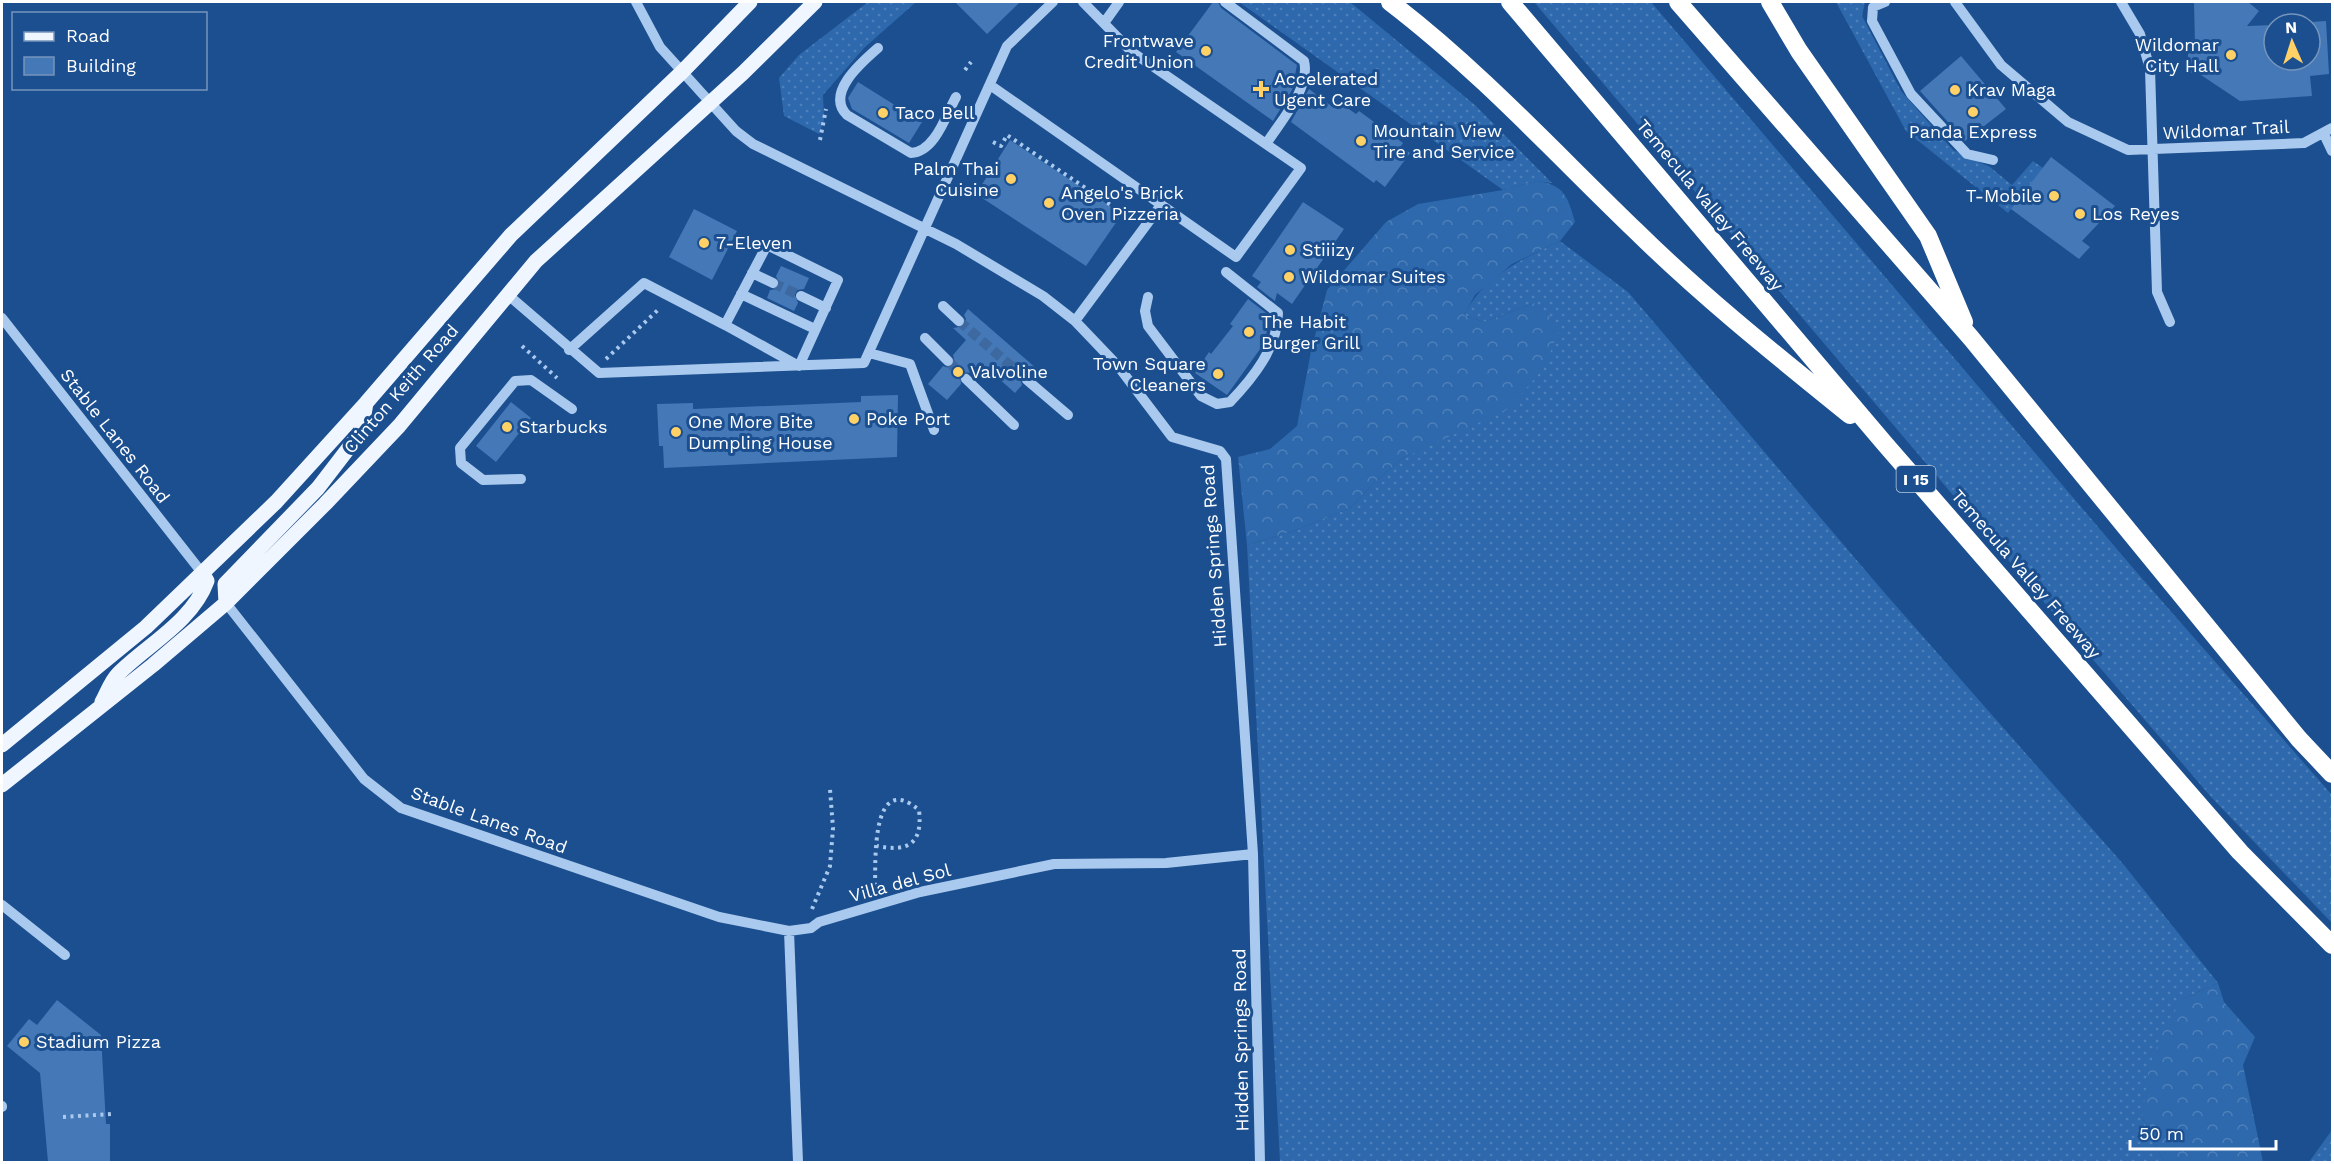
<svg xmlns="http://www.w3.org/2000/svg" width="2334" height="1164" font-family="'Work Sans',sans-serif">
  <style>
    .grass { fill: url(#grass-dots) }
    .forest { fill: url(#forest-crowns) }
    .building { fill: #4478b7 }
    .lines { fill: none; stroke-linecap: round; stroke-linejoin: round }
    .minor-tunnel { stroke: #3d69a0; stroke-width: 10; stroke-dasharray: 10 5; stroke-linecap: butt }
    .path { stroke: #a9c9ee; stroke-width: 4; stroke-dasharray: 3 4.5; stroke-linecap: butt }
    .minor { stroke: #a9c9ee; stroke-width: 10 }
    .major { stroke: #f0f6ff; stroke-width: 15 }
    .highway { stroke: #fff; stroke-width: 18 }
    .poi-dot { fill: #ffd166; stroke: #1b4f8f; stroke-width: 2 }
    .labels { text-anchor: middle; stroke-width: 6; stroke-linejoin: round; paint-order: stroke }
    .shield { fill: #1b4f8f; stroke: #bbcadd; stroke-width: 1.5 }
    .shield-label { font-size: 16px; font-weight: bold; fill: #fff }
    .poi-label { font-size: 18px; fill: #fff; stroke: #1b4f8f; text-anchor: start }
    .street-label { font-size: 18px; fill: #fff; stroke: #1b4f8f }
  </style>
  <defs>
    <pattern id="grass-dots" width="8" height="8" patternUnits="userSpaceOnUse" patternTransform="scale(1.5)"><rect width="8" height="8" fill="#2e69ad"/><path d="M2 2h.1M6 6h.1" fill="none" stroke="#4d80b9" stroke-width="1.8" stroke-linecap="round"/></pattern>
    <pattern id="forest-crowns" width="20" height="18" patternUnits="userSpaceOnUse" patternTransform="scale(1.5)"><rect width="20" height="18" fill="#2e69ad"/><path d="M2 6a3 3 0 1 1 6 0M12 15a3 3 0 1 1 6 0" fill="none" stroke="#4d80b9"/></pattern>
  </defs>
  <rect width="100%" height="100%" fill="#1b4f8f"/>
  <path class="grass" d="M868 2H916L864 48 823 95 824 120 819 134 784 116 779 78 799 55Z
    M1239 2H1350L1475 105 1552 183 1536 181 1503 190Z
    M1534 2H1651L2139 575 2332 795V923L2212 798 2071 634Z
    M1836 2H1865L1862 16 1901 91 1953 150 1990 167 2012 185 2033 161 2043 168 2008 213 1906 131Z
    M1560 241 1628 292 1883 591 2124 865 2218 983 2183 999 2142 1117 2164 1162H1280L1247 545 1294 531 1350 508 1372 485 1401 459 1436 442 1534 303 1484 322 1464 315C1485 275 1521 260 1560 241Z
    M2332 1130V1162H2309Z"/>
  <path class="forest" d="M1536 181C1564 184 1568 197 1575 222L1560 241 1512 264 1475 295 1464 315 1484 322 1534 303 1561 326 1544 368 1508 409 1401 459 1372 485 1350 508 1294 531 1247 545 1238 457 1270 449 1297 426 1311 351 1327 290 1386 222 1418 204 1503 190Z
    M2218 983 2224 1002 2255 1037 2243 1065 2263 1162H2164L2142 1117 2149 1067 2165 1026 2183 999Z"/>
  <path class="building" d="M955 2H1020L987 34Z
    M1213 2H1218L1221 8 1297 65 1292 90 1273 121 1176 52Z
    M2248 2 2259 11 2247 26 2274 25V60H2310V22L2326 21 2329 74 2310 76 2312 96 2240 101 2198 73H2188V49L2195 45 2194 3Z
    M1961 56 2006 109 1965 141 1920 91Z
    M858 82 922 122 909 143 852 109 848 98Z
    M1309 89 1334 108 1339 102 1356 114 1359 111 1403 143 1401 146 1410 153 1385 187 1376 180 1374 183 1291 122Z
    M1010 140 1122 214 1086 266 976 194Z
    M2051 157 2115 206 2082 241 2090 247 2079 259 2011 209Z
    M1303 202 1344 229 1292 304 1277 293 1275 301 1257 287 1261 282 1252 276Z
    M694 209 737 231 712 280 669 257Z
    M781 266 809 278 804 289 797 290 794 293 798 303 794 311 767 298 770 290 777 289 780 286 776 276Z
    M1248 299 1270 316 1269 324 1263 345 1227 395 1195 373 1209 352 1211 354 1233 326 1230 324Z
    M968 309 1036 368 1032 374 1022 375 1020 379 1022 385 1015 393 980 362 971 373 964 372 960 374 961 384 947 400 928 384 943 366 949 368 955 363 953 355 966 340 953 328 965 326 966 319 964 315Z
    M898 395 897 457 664 468 663 446H659L657 404 693 403V409L861 402V396Z
    M511 402 531 418 496 462 476 446Z
    M57 1000 101 1035 106 1124H110V1162H48L40 1073 7 1046 29 1019 37 1025Z"/>
  <g class="lines">
    <path class="minor-tunnel" d="M773 283 801 296
      M959 321 1027 380
      M948 361 966 379"/>
    <path class="path" d="M965 70 971 62
      M820 140 826 109
      M993 142 1001 146 1007 135 1130 218
      M522 346 557 378
      M606 359 660 308
      M875 893C876 868 869 768 919 810 923 845 907 852 877 846
      M812 909 830 866 833 828 830 789
      M63 1117 111 1114"/>
    <path class="minor" d="M636 2 660 47 736 131 753 144 956 244 1043 296 1075 321 1118 366 1172 437 1220 451 1226 459 1253 854 1260 1162
      M1225 2 1304 61C1311 88 1280 122 1266 144
      M1885 2 1873 7 1872 21 1911 94 1967 154 1993 160
      M1955 2 2001 65 2068 122 2128 150 2304 143 2332 128
      M2121 2 2140 34 2150 69 2157 292 2170 322
      M1104 23 1119 2
      M878 48C862 62 825 93 847 115L911 153C935 152 946 115 956 97
      M990 85 1236 257 1301 168 1132 52 1083 2
      M2324 134 2332 151
      M752 273 773 283
      M507 294 599 373 864 363 1007 46 1053 2
      M741 294 815 329
      M801 296 826 308
      M1148 297 1145 311 1148 326 1201 396 1217 404 1230 402C1253 378 1278 347 1278 313L1226 272
      M943 306 959 321
      M2 318 203 574
      M1075 321 1161 205
      M925 338 948 361
      M569 350 644 283 725 325 767 245 838 280 799 366 725 325
      M869 353 910 364 934 430
      M966 379 1014 425
      M1027 380 1068 415
      M521 479 483 480 461 463 460 448 515 381 531 380 572 409
      M226 603 364 779 401 808 719 917 789 931 811 928 819 922 920 892 1054 864 1166 863 1253 854
      M2 905 65 955
      M789 931 798 1162
      M2 1106V1107"/>
    <path class="major" d="M226 603 225 584 318 488 361 432 366 403
      M102 702C107 693 111 681 118 674 148 644 192 622 207 581L203 574
      M2 745 146 627 276 502 366 403 511 235 682 72 750 2
      M2 785 153 665 226 603 325 504 399 426 536 261 743 73 815 2"/>
    <path class="highway" d="M1390 2C1479 70 1555 153 1636 231 1703 297 1777 356 1850 415
      M1510 2 1885 444 2240 852 2332 945
      M1678 2 1971 338 2299 739 2332 774
      M1770 2 1799 51 1928 236 1964 322"/>
  </g>
  <g class="poi-dot">
    <circle cx="1206" cy="51" r="6"/>
    <circle cx="2231" cy="55" r="6"/>
    <path d="M1258 80h6v6h6v6h-6v6h-6v-6h-6v-6h6z"/>
    <circle cx="1955" cy="90" r="6"/>
    <circle cx="1973" cy="112" r="6"/>
    <circle cx="883" cy="113" r="6"/>
    <circle cx="1361" cy="141" r="6"/>
    <circle cx="1011" cy="179" r="6"/>
    <circle cx="2054" cy="196" r="6"/>
    <circle cx="1049" cy="203" r="6"/>
    <circle cx="2080" cy="214" r="6"/>
    <circle cx="704" cy="243" r="6"/>
    <circle cx="1290" cy="250" r="6"/>
    <circle cx="1289" cy="277" r="6"/>
    <circle cx="1249" cy="332" r="6"/>
    <circle cx="958" cy="372" r="6"/>
    <circle cx="1218" cy="374" r="6"/>
    <circle cx="854" cy="419" r="6"/>
    <circle cx="507" cy="427" r="6"/>
    <circle cx="676" cy="432" r="6"/>
    <circle cx="24" cy="1042" r="6"/>
  </g>
  <g class="labels">
    <rect class="shield" x="1896.5" y="466" width="39" height="26" rx="4.5"/>
    <g class="shield-label">
      <text x="1916" y="485">I 15</text>
    </g>
    <g class="poi-label">
      <text x="1194" y="47" text-anchor="end">Frontwave<tspan x="1194" dy="21">Credit Union</tspan></text>
      <text x="2219" y="51" text-anchor="end">Wildomar<tspan x="2219" dy="21">City Hall</tspan></text>
      <text x="1274" y="85">Accelerated<tspan x="1274" dy="21">Ugent Care</tspan></text>
      <text x="1967" y="96">Krav Maga</text>
      <text x="895" y="119">Taco Bell</text>
      <text x="1373" y="137">Mountain View<tspan x="1373" dy="21">Tire and Service</tspan></text>
      <text x="1973" y="138" text-anchor="middle">Panda Express</text>
      <text x="999" y="175" text-anchor="end">Palm Thai<tspan x="999" dy="21">Cuisine</tspan></text>
      <text x="1061" y="199">Angelo's Brick<tspan x="1061" dy="21">Oven Pizzeria</tspan></text>
      <text x="2042" y="202" text-anchor="end">T-Mobile</text>
      <text x="2092" y="220">Los Reyes</text>
      <text x="716" y="249">7-Eleven</text>
      <text x="1302" y="256">Stiiizy</text>
      <text x="1301" y="283">Wildomar Suites</text>
      <text x="1261" y="328">The Habit<tspan x="1261" dy="21">Burger Grill</tspan></text>
      <text x="1206" y="370" text-anchor="end">Town Square<tspan x="1206" dy="21">Cleaners</tspan></text>
      <text x="970" y="378">Valvoline</text>
      <text x="866" y="425">Poke Port</text>
      <text x="688" y="428">One More Bite<tspan x="688" dy="21">Dumpling House</tspan></text>
      <text x="519" y="433">Starbucks</text>
      <text x="36" y="1048">Stadium Pizza</text>
    </g>
    <g class="street-label">
      <text transform="translate(2226 130) rotate(-3)" y="6">Wildomar Trail</text>
      <text transform="translate(1710 205) rotate(50)" y="6">Temecula Valley Freeway</text>
      <text transform="translate(401 389) rotate(-49)" y="6">Clinton Keith Road</text>
      <text transform="translate(115 436) rotate(52)" y="6">Stable Lanes Road</text>
      <text transform="translate(1214 556) rotate(-94)" y="6">Hidden Springs Road</text>
      <text transform="translate(2026 574) rotate(49)" y="6">Temecula Valley Freeway</text>
      <text transform="translate(489 820) rotate(20)" y="6">Stable Lanes Road</text>
      <text transform="translate(900 883) rotate(-15)" y="6">Villa del Sol</text>
      <text transform="translate(1241 1040) rotate(-91)" y="6">Hidden Springs Road</text>
    </g>
  </g>
  <rect width="2334" height="1164" fill="none" stroke="#ffffff" stroke-width="6"/>
  <rect x="12" y="12" width="195" height="78" fill="#1b4f8f" stroke="#7695bc" stroke-width="1.5"/>
  <rect x="24" y="32" width="30" height="9" fill="#f0f6ff" stroke="#7695bc" stroke-width="1.5"/>
  <text x="66" y="42" font-size="18" fill="#ffffff">Road</text>
  <rect x="24" y="57" width="30" height="18" fill="#4478b7" stroke="#7695bc" stroke-width="1.5"/>
  <text x="66" y="72" font-size="18" fill="#ffffff">Building</text>
  <g transform="translate(2292 42) rotate(357)"><circle r="28" fill="#1b4f8f" stroke="#7695bc" stroke-width="1.5"/>
  <path d="M0-4.5L10 22L0 15L-10 22Z" fill="#ffd166"/>
  <text y="-9" font-size="16" font-weight="bold" text-anchor="middle" fill="#ffffff">N</text>
  </g>
  <path d="M2130 1140v9h146v-9" fill="none" stroke="#ffffff" stroke-width="3"/>
  <text x="2139" y="1140" font-size="18" fill="#ffffff" stroke="#1b4f8f" stroke-width="4.5" paint-order="stroke">50 m</text>
</svg>
